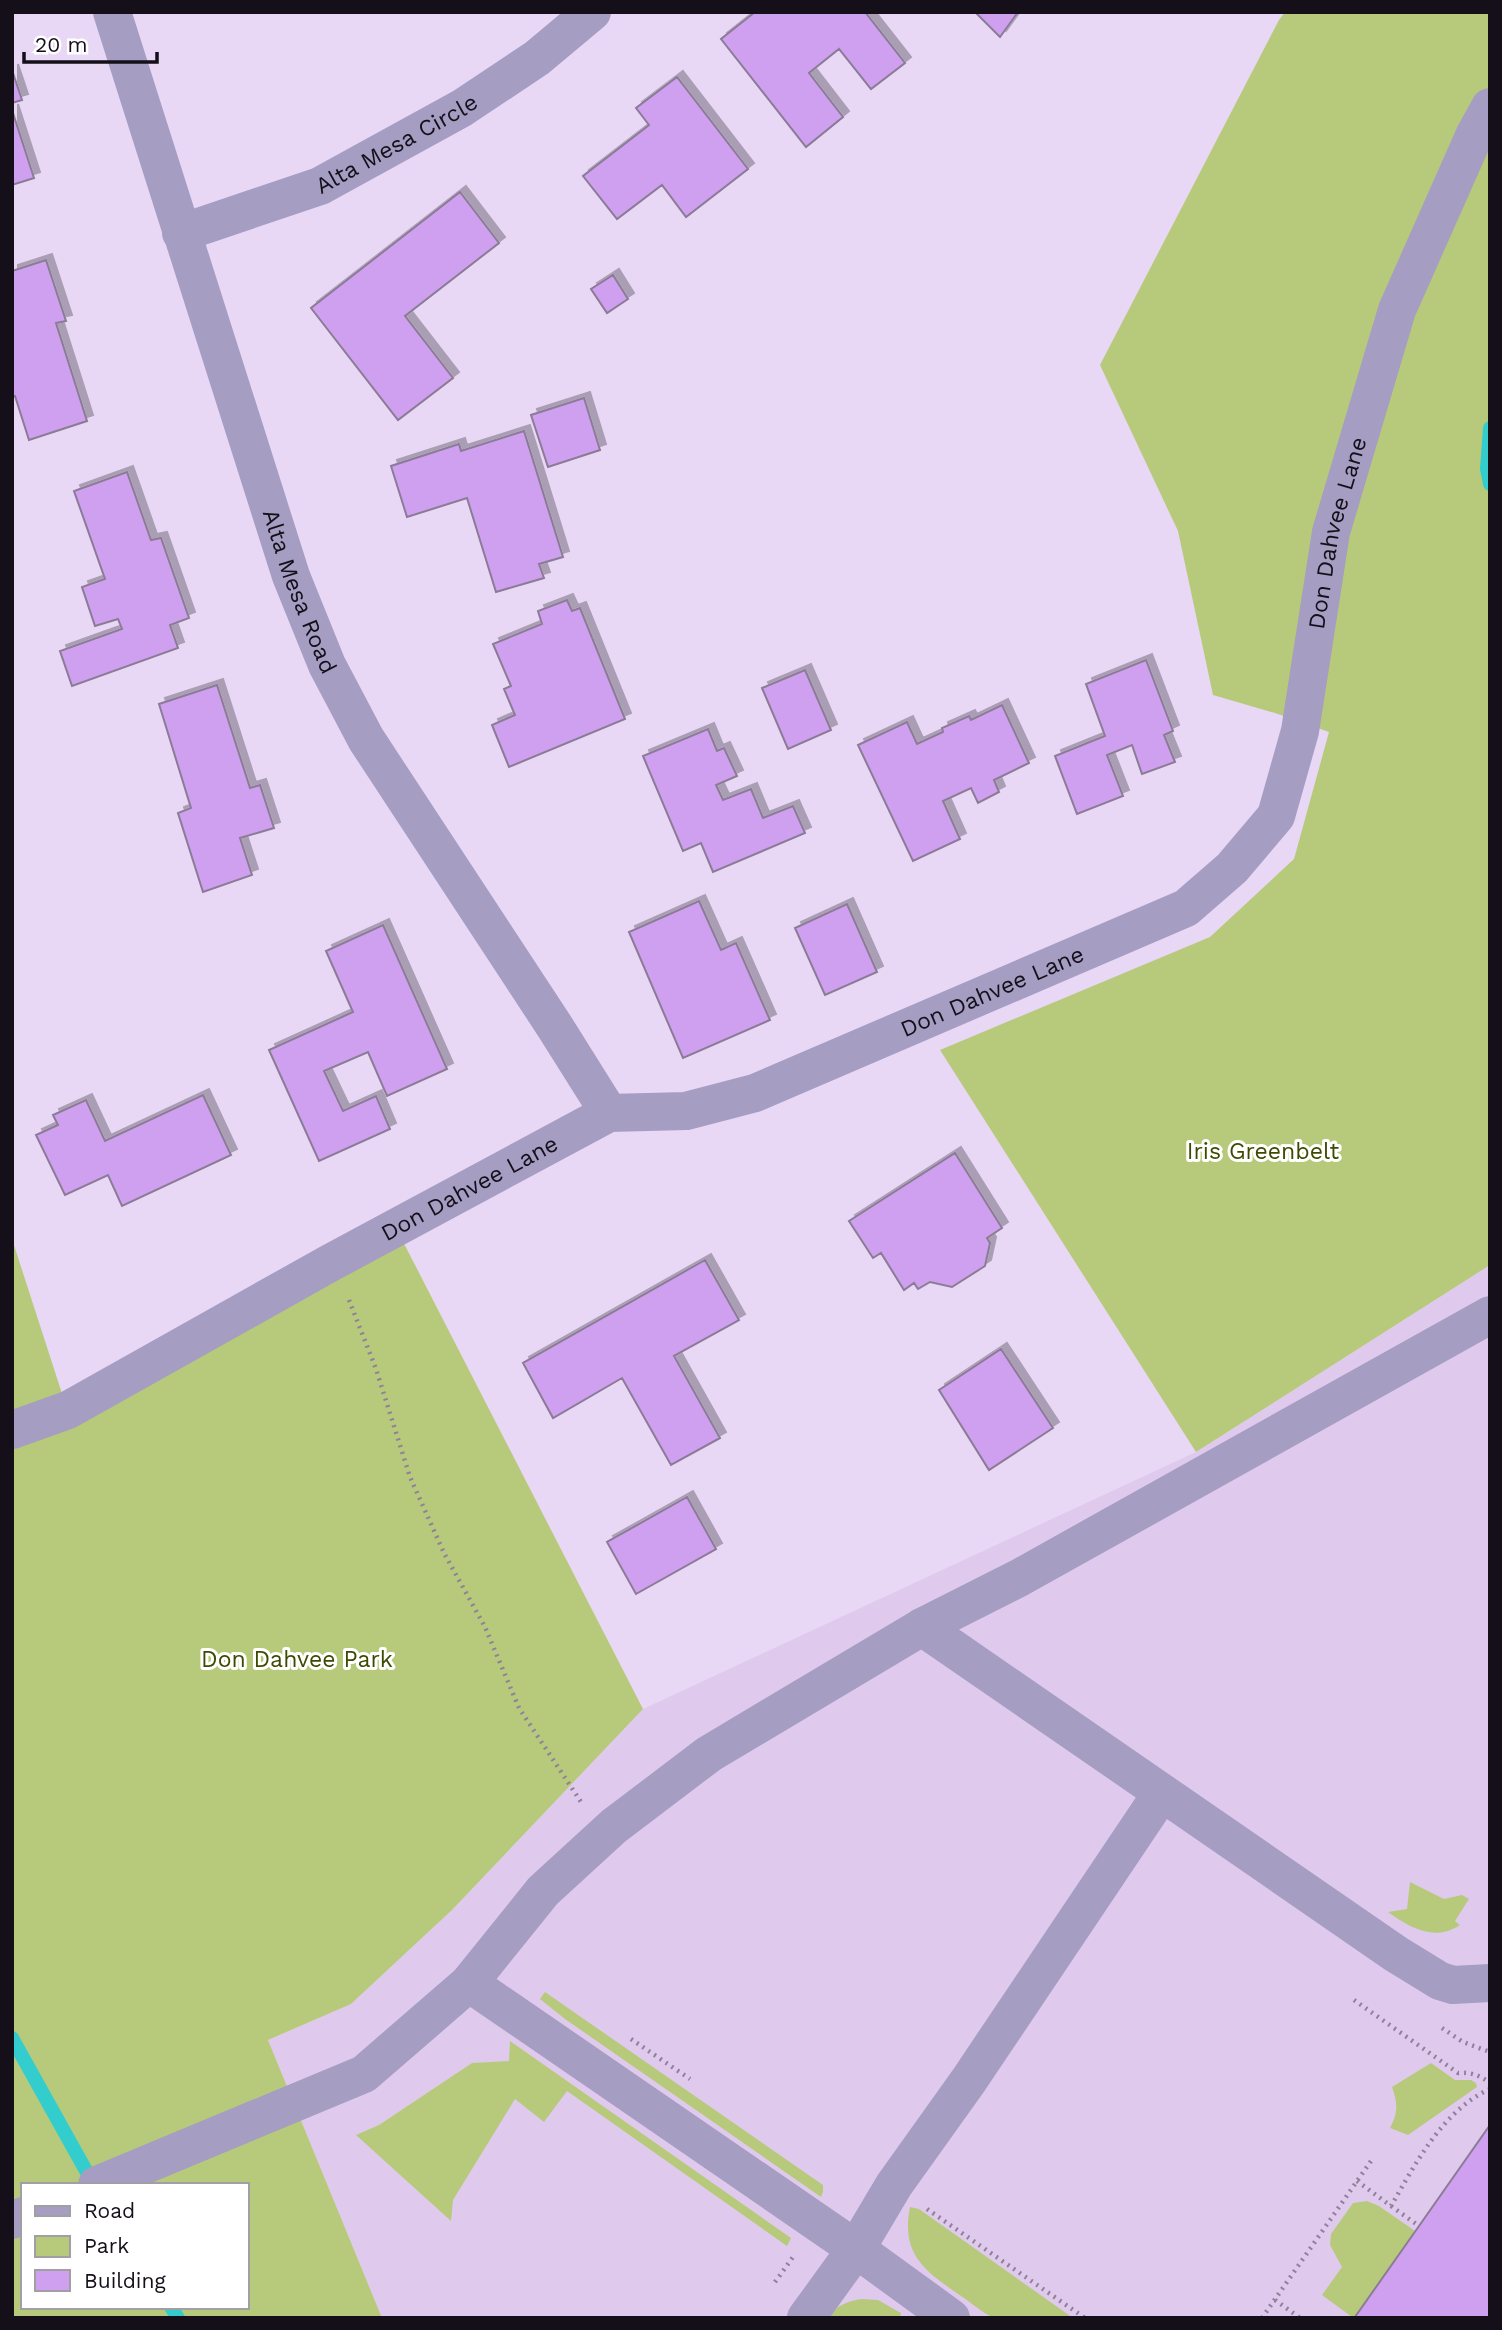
<svg xmlns="http://www.w3.org/2000/svg" width="1502" height="2330" font-family="'Work Sans',sans-serif">
  <style>
    .built { fill: #dfcaee }
    .green { fill: #b7ca7b; fill-rule: evenodd }
    .lines { fill: none; stroke-linecap: round; stroke-linejoin: round }
    .stream { stroke: #33cdcd; stroke-width: 14 }
    .building { fill: #cfa0f0; stroke: #8b7b96; stroke-width: 2; filter: url(#shadow) }
    .path { stroke: #8e8298; stroke-width: 4.5; stroke-dasharray: 2 5; stroke-linecap: butt }
    .minor { stroke: #a59dc2; stroke-width: 38 }
    .labels { text-anchor: middle; stroke-width: 6; stroke-linejoin: round; paint-order: stroke }
    .street-label { font-size: 23px; fill: #150f19; stroke: #fff }
    .park-label { font-size: 23px; fill: #3e4a00; stroke: #fff }
  </style>
  <defs>
    <filter id="shadow"><feDropShadow dx="6" dy="-6" stdDeviation="0" flood-color="#0004"/></filter>
  </defs>
  <rect width="100%" height="100%" fill="#e8d7f5"/>
  <path class="built" d="M1490 1265V2318H382L268 2040 351 2004 452 1910 643 1709 1196 1452Z"/>
  <path class="green" d="M1285 12H1490V1265L1196 1452 940 1050 1210 937 1294 859 1329 732 1275 713 1213 695 1178 531 1100 365 1279 20Z
    M396 1228 643 1709 452 1910 351 2004 268 2040 382 2318H12V1239L67 1409ZM23 2185H247V2307H23Z
    M1410 1882 1444 1899 1462 1895 1469 1899 1455 1921 1460 1925C1435 1942 1410 1928 1388 1912L1407 1909Z
    M545 1992 823 2185V2192L821 2197 565 2019 540 1999Z
    M510 2041 791 2238 787 2246 567 2091 544 2122 515 2099 453 2200 451 2221 356 2135 379 2125 472 2063 509 2061Z
    M1431 2063 1455 2080H1471L1476 2083 1477 2087 1408 2135 1390 2128C1398 2113 1398 2104 1392 2087Z
    M1367 2201 1379 2206 1415 2231 1355 2317H1352L1322 2295 1342 2267 1330 2245 1331 2234 1353 2203Z
    M910 2207 919 2209 1073 2318C1049 2318 1021 2321 996 2318 986 2316 973 2304 964 2298 928 2273 900 2257 910 2207Z
    M862 2299 878 2300 901 2313 900 2318H828C836 2305 848 2301 862 2299Z"/>
  <g class="lines">
    <path class="stream" d="M1490 428 1487 469 1490 484
      M12 2038 94 2185
      M171 2307 178 2318"/>
  </g>
  <path class="building" d="M755 12H865L905 63 871 89 839 49 809 73 843 117 806 147 721 39Z
    M975 12H1018L1000 37Z
    M12 70 22 100 12 103Z
    M677 77 748 169 686 217 662 185 617 219 583 176 649 125 636 108Z
    M12 110 34 178 12 185Z
    M460 192 499 243 405 316 453 378 398 420 311 308Z
    M46 260 66 321 56 323 87 421 29 440 15 396 12 397V271Z
    M613 275 628 299 607 313 591 289Z
    M584 398 600 450 548 467 531 415Z
    M524 431 563 557 539 564 544 578 496 592 467 498 407 517 391 466 459 444 461 451Z
    M127 472 151 540 161 538 189 618 170 625 178 648 72 686 60 651 122 629 118 619 95 626 82 587 105 579 74 491Z
    M567 600 572 611 580 608 625 719 509 767 492 725 515 715 504 689 511 686 493 644 542 624 538 611Z
    M1146 660 1173 731 1164 735 1175 762 1142 774 1132 745 1107 755 1123 796 1077 814 1055 756 1105 736 1086 684Z
    M805 670 831 730 788 749 762 688Z
    M217 685 250 788 260 785 274 828 240 838 252 875 203 892 178 813 191 808 159 704Z
    M1002 705 1029 763 994 780 999 792 978 803 971 788 943 801 960 839 913 861 858 745 907 722 917 744 943 732 942 728 969 716 971 720Z
    M708 729 717 751 724 748 737 776 716 785 723 800 751 789 763 818 793 806 805 833 713 872 701 843 683 851 643 756Z
    M699 901 721 950 736 943 770 1020 683 1058 629 932Z
    M847 904 877 972 825 995 795 928Z
    M383 925 447 1069 387 1096 368 1052 324 1071 343 1111 376 1096 390 1129 319 1161 269 1050 353 1012 326 951Z
    M203 1095 231 1155 122 1206 108 1175 65 1195 36 1135 58 1125 53 1115 86 1100 105 1141Z
    M955 1153 1002 1228 987 1238 990 1243 985 1266 952 1287 930 1282 918 1289 914 1283 904 1290 881 1253 873 1258 849 1221Z
    M705 1260 739 1320 674 1356 720 1438 671 1465 622 1378 553 1418 523 1363Z
    M1001 1349 1053 1428 989 1470 939 1390Z
    M687 1497 716 1549 636 1594 607 1542Z
    M1490 2125V2318L1355 2317 1419 2226Z"/>
  <g class="lines">
    <path class="path" d="M349 1300 376 1369 410 1477 444 1553 485 1627 519 1708 581 1802
      M1354 2000 1458 2073C1471 2072 1479 2075 1490 2083
      M1442 2028 1463 2042 1490 2052
      M631 2039 690 2079
      M1357 2181 1391 2206C1416 2163 1443 2110 1490 2089
      M1391 2206 1419 2226
      M927 2209 1085 2318
      M775 2282 793 2257
      M1275 2300 1300 2318
      M1262 2318 1371 2161"/>
    <g class="minor">
      <path id="s1" d="M112 12 291 576 327 665 366 739 555 1027 609 1113"/>
      <path id="s2" d="M181 233 320 186 462 108 537 58 592 12"/>
      <path id="s3" d="M12 1430 68 1410 330 1263 609 1113 686 1111 755 1093 1186 908 1232 868 1276 816 1300 731 1331 532 1397 310 1475 134 1490 107"/>
      <path d="M922 1627 1396 1954 1440 1981 1453 1985 1490 1983"/>
      <path d="M469 1983 856 2249 951 2318"/>
      <path d="M97 2185 364 2074 469 1983 543 1891 614 1826 709 1754 922 1627 1019 1578 1490 1315"/>
      <path d="M12 2220 23 2216"/>
      <path d="M806 2318 856 2249 894 2185 969 2080 1161 1794"/>
    </g>
  </g>
  <g class="labels">
    <g class="street-label">
      <text dy="8" stroke="none"><textPath href="#s2" startOffset="234">Alta Mesa Circle</textPath></text>
      <text dy="8" stroke="none"><textPath href="#s3" startOffset="1713">Don Dahvee Lane</textPath></text>
      <text dy="8" stroke="none"><textPath href="#s1" startOffset="609">Alta Mesa Road</textPath></text>
      <text dy="8" stroke="none"><textPath href="#s3" startOffset="1083">Don Dahvee Lane</textPath></text>
      <text dy="8" stroke="none"><textPath href="#s3" startOffset="518">Don Dahvee Lane</textPath></text>
    </g>
    <g class="park-label">
      <text x="1263" y="1159">Iris Greenbelt</text>
      <text x="297" y="1667">Don Dahvee Park</text>
    </g>
  </g>
  <rect width="1502" height="2330" fill="none" stroke="#150f19" stroke-width="28"/>
  <rect x="21" y="2183" width="228" height="126" fill="#ffffff" stroke="#a19fa3" stroke-width="2"/>
  <rect x="35" y="2206" width="35" height="10" fill="#a59dc2" stroke="#a19fa3" stroke-width="2"/>
  <text x="84" y="2218" font-size="21" fill="#150f19">Road</text>
  <rect x="35" y="2236" width="35" height="21" fill="#b7ca7b" stroke="#a19fa3" stroke-width="2"/>
  <text x="84" y="2253" font-size="21" fill="#150f19">Park</text>
  <rect x="35" y="2270" width="35" height="21" fill="#cfa0f0" stroke="#a19fa3" stroke-width="2"/>
  <text x="84" y="2288" font-size="21" fill="#150f19">Building</text>
  <path d="M24 52v10h133v-10" fill="none" stroke="#150f19" stroke-width="3.5"/>
  <text x="35" y="52" font-size="21" fill="#150f19" stroke="#ffffff" stroke-width="5" paint-order="stroke">20 m</text>
</svg>
